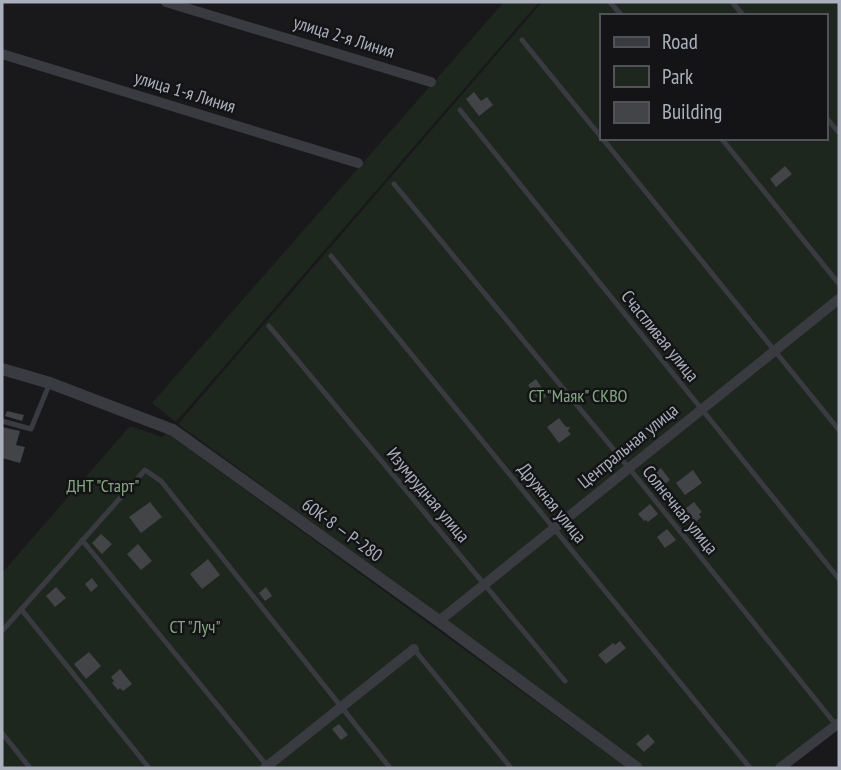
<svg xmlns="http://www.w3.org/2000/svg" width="841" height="770" font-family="'PT Sans Narrow',sans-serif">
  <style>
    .green { fill: #1e271e; fill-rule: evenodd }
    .building { fill: #434448 }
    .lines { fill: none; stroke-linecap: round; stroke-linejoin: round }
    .service { stroke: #393b41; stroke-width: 5 }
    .minor { stroke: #393b41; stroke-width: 10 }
    .tertiary { stroke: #393b41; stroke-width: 12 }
    .labels { text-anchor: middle; stroke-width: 5; stroke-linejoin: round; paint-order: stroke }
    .street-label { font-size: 18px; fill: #aab1bc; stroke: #141416 }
    .park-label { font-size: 18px; fill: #81a97f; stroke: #141416 }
  </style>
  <rect width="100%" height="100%" fill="#19191b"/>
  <path class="green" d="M504 2H539L176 422 152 403Z
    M542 2H839V726L786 768H646L178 424ZM601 16H825V138H601Z
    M130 426 162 437 167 433 627 768H2V573Z"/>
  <path class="building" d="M474 92 481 101 487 97 493 105 479 116 466 99Z
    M785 166 792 174 776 187 770 179Z
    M536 379 547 396 540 402 528 385Z
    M7 411 24 415 22 421 5 416Z
    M559 418 566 427H570L568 431 571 434 559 443 547 427Z
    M2 427 20 431 16 445 25 447 20 463 2 458Z
    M661 468 670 480 658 490 648 478Z
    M693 470 702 483 685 495 676 483Z
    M150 502 162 517 141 533 129 517Z
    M694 502 702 512 699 514 701 517 692 525 681 512Z
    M650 504 658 514 648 522 646 520 644 521 638 514Z
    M667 529 676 540 665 548 657 537Z
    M101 534 112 544 102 554 92 543Z
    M138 544 152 561 141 570 127 554Z
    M208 559 220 575 202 589 190 574Z
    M92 578 98 586 91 592 85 584Z
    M56 587 66 598 55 607 46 596Z
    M266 587 272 596 265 601 259 593Z
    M620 641 626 648 606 664 598 655 613 643 615 645Z
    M89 652 101 666 86 679 74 664Z
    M120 669 132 684 123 691 120 688 118 690 112 683 114 681 111 677Z
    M339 724 348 735 341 740 332 729Z
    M648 734 655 742 644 752 636 744Z"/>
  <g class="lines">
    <path class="service" d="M610 2 622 16
      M732 2 744 16
      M522 40 601 137
      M460 110 839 579
      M825 116 839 133
      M602 138 839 430
      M721 138 839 284
      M394 184 629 468 836 725
      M331 256 750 768
      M269 326 565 681
      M2 421 31 429 49 385
      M82 540 268 767
      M21 609 149 768
      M2 631 145 470 161 481 390 768
      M414 649 511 768
      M2 733 30 768"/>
    <path class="minor" d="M166 2 431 82
      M2 54 358 163
      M439 621 839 299
      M265 768 414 649
      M780 768 839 723"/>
    <path class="tertiary" d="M2 369 50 383 173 430 439 621 637 768"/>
  </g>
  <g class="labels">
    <g class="street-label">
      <text transform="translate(344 37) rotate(17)" y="6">улица 2-я Линия</text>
      <text transform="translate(185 92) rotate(17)" y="6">улица 1-я Линия</text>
      <text transform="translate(660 336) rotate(51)" y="6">Счастливая улица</text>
      <text transform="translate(628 446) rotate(-39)" y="6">Центральная улица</text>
      <text transform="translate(428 495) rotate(50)" y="6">Изумрудная улица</text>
      <text transform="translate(552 503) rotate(51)" y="6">Дружная улица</text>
      <text transform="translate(680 510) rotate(51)" y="6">Солнечная улица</text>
      <text transform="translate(342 530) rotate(36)" y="6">60К-8 — Р-280</text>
    </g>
    <g class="park-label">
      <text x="578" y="402">СТ "Маяк" СКВО</text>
      <text x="103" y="492">ДНТ "Старт"</text>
      <text x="195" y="633">СТ "Луч"</text>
    </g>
  </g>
  <rect width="841" height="770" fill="none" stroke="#aab1bc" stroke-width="7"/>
  <rect x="600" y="14" width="228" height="126" fill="#141416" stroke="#505358" stroke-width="2"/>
  <rect x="614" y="37" width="35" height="10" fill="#393b41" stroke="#505358" stroke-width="2"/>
  <text x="662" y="49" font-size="21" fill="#aab1bc">Road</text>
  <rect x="614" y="66" width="35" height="21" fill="#1e271e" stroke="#505358" stroke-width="2"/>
  <text x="662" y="84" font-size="21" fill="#aab1bc">Park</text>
  <rect x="614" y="102" width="35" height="21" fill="#434448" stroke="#505358" stroke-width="2"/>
  <text x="662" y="119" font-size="21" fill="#aab1bc">Building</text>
</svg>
